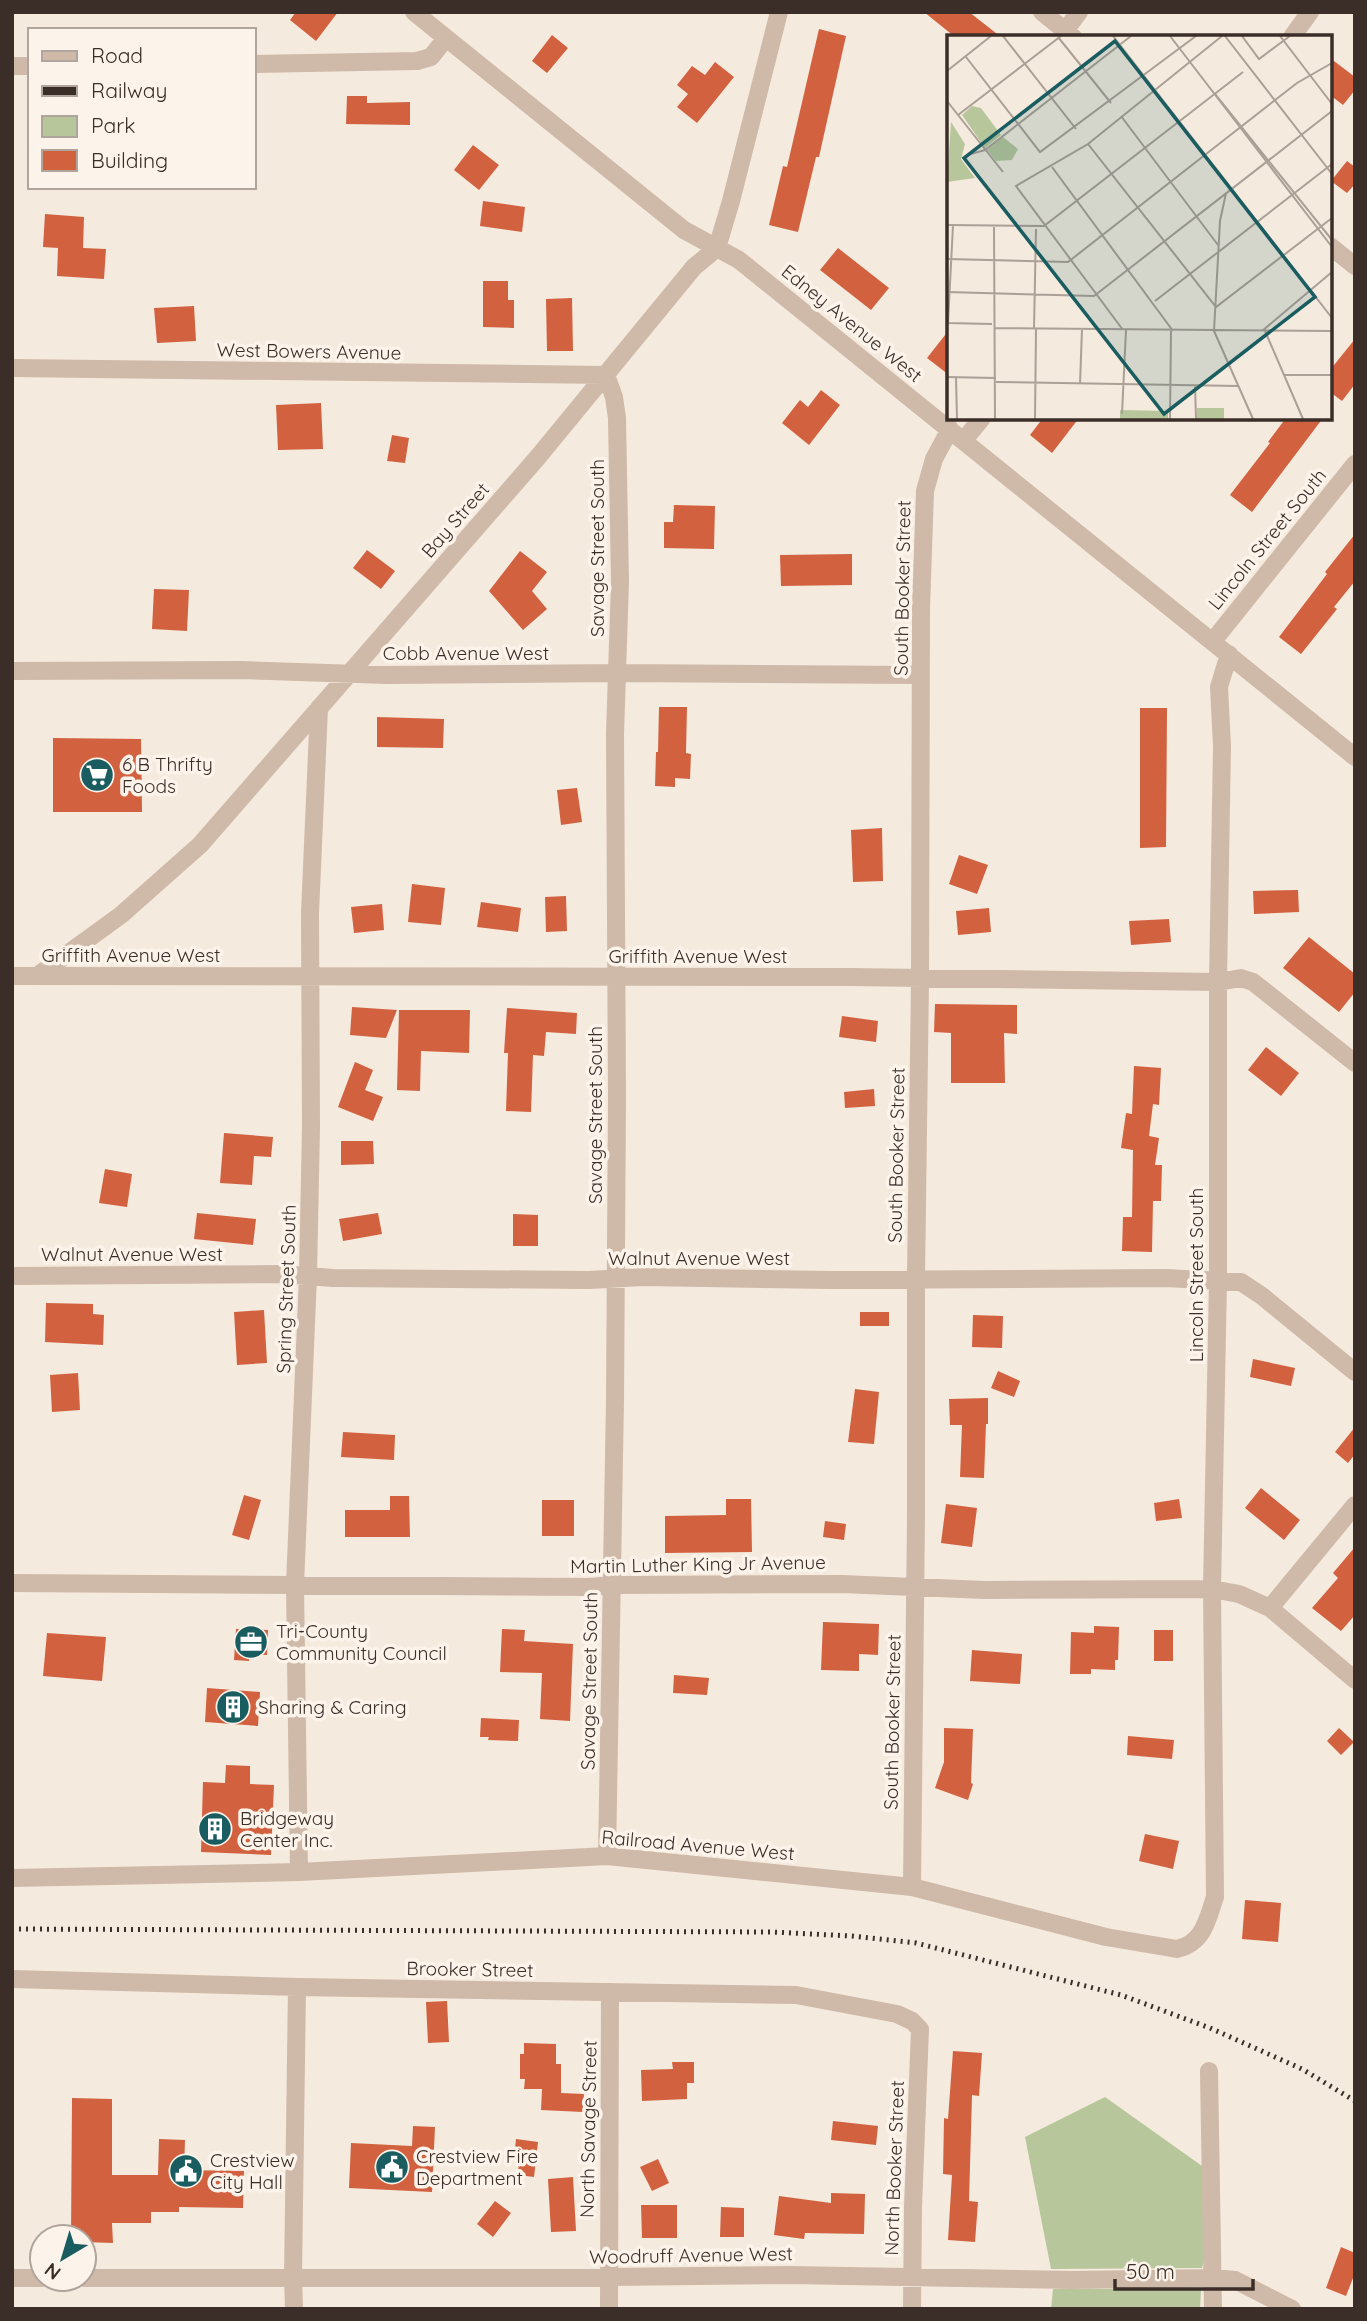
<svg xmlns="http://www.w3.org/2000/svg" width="1367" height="2321" font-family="Quicksand,sans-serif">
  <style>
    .green { fill: #b8c69c }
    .building { fill: #d2613f }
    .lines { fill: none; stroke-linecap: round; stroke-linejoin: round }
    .minor { stroke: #cfb9a8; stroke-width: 18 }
    .rail { stroke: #3b2e29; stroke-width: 5; stroke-dasharray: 2 5; stroke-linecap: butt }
    .labels { text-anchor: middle; stroke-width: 7; stroke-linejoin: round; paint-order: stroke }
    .street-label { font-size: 19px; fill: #3b2e29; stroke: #fcf4eb }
    .poi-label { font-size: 19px; fill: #3b2e29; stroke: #fcf4eb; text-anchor: start }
    .inset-road { fill: none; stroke: #ab9f96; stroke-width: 2 }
    .view { fill: #1a5d61; fill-opacity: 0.15; stroke: #1a5d61; stroke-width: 3.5 }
    .inset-edge { fill: none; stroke: #3b2e29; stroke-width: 3.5 }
  </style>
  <rect width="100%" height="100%" fill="#f5eade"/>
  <path class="green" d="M1105 2097 1202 2166 1204 2260 1202 2268 1051 2269 1025 2137Z
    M1053 2289H1201L1200 2309H1051Z"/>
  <path class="building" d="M296 12H338L316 41 290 20Z
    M924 12H969L1001 37H955Z
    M819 29 846 36 819 157H816L798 232 769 225 783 166 787 167Z
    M552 35 568 48 547 73 532 61Z
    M1330 58 1355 77V90L1343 105 1330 95Z
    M715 62 734 77 697 123 677 107 688 94 677 85 692 66 705 75Z
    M347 96H367V103L410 102V125L346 124Z
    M473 145 499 165 479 190 454 170Z
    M1347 161 1355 167V184L1347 193 1331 181Z
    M483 201 525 207 522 232 480 226Z
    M45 214 84 217 83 248 106 249 104 279 57 276 58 248 43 247Z
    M838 248 889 288 871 310 820 270Z
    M483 281H508V300H514V328L483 327Z
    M572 298 573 351H547L546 299Z
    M194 306 196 341 157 343 154 308Z
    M949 330V375L927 358Z
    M1355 339V384L1342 401 1330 392V370Z
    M821 390 840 405 809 445 782 423 800 400 808 407Z
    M321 403 323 449 278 450 276 405Z
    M1043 418H1079L1052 453 1030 435Z
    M1286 418H1323L1252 512 1230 495 1270 443 1268 442Z
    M392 435 409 438 405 463 387 461Z
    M674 505 715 506 714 549 664 548V522H673Z
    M1355 534V581L1334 607 1337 609 1301 654 1279 637 1327 574 1325 572Z
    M367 550 395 571 381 589 353 568Z
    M520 551 547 572 532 591 547 609 523 630 489 591Z
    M852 554V585L781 586 780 555Z
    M154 589 189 590 187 631 152 629Z
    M659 707H687L686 753 691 754 690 779 675 778V787L655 786 656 752H658Z
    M1140 708H1167L1166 847 1140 848Z
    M377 717 444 719 443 748 377 747Z
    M53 738 141 739 142 812H53Z
    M577 788 582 822 561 825 557 790Z
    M882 828 883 881 853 882 851 830Z
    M959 855 988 865 977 894 949 884Z
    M412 884 445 888 441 925 408 922Z
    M1298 890 1299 912 1254 914 1253 891Z
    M566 896 567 931 546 932 545 897Z
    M481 902 521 908 518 932 477 927Z
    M382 904 384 930 354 933 351 907Z
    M989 908 991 932 958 935 956 911Z
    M1169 919 1171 942 1131 945 1129 921Z
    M1309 937 1355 974V992L1339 1012 1283 968Z
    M935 1004 1017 1005V1034L1004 1033 1005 1083H951V1033L934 1032Z
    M352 1007 397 1010 386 1038 350 1035Z
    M507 1008 577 1013 576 1034 546 1032 544 1056 533 1055 531 1112 506 1111 508 1053H504Z
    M399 1010H470L469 1053 421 1051 420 1091 397 1090Z
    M842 1016 878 1021 876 1042 839 1037Z
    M1266 1047 1299 1073 1281 1096 1248 1070Z
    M355 1062 373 1070 365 1090 383 1097 373 1121 338 1107Z
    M1134 1066 1161 1068 1159 1105 1153 1104 1149 1136 1159 1138 1155 1165H1162L1161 1201H1153L1152 1252 1122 1251 1123 1217H1132L1133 1150 1121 1148 1126 1113 1132 1114Z
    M874 1089 875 1106 845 1108 844 1092Z
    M224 1133 273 1137 271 1157 254 1156 252 1185 220 1183Z
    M341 1141H373L374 1164 341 1165Z
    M105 1169 132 1174 127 1207 99 1203Z
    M197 1213 256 1219 253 1245 194 1239Z
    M378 1213 382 1234 343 1241 339 1219Z
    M513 1214 538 1215V1246H513Z
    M46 1303 93 1304V1314L104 1315 103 1345 45 1342Z
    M264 1310 267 1363 237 1365 234 1312Z
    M860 1312H889V1326H860Z
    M973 1315 1003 1316 1002 1348 972 1347Z
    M1253 1359 1295 1368 1291 1386 1250 1377Z
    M998 1371 1020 1381 1014 1397 991 1388Z
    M78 1373 80 1410 52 1412 50 1375Z
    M855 1389 879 1392 874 1444 848 1442Z
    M988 1398V1424H986L984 1478 960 1477 962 1425H950L949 1399Z
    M1355 1427V1454L1348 1463 1335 1452Z
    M343 1432 395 1435 394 1460 341 1457Z
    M1261 1488 1300 1520 1284 1540 1245 1508Z
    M244 1495 261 1500 249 1540 232 1535Z
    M390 1496H409L410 1537H345V1510H390Z
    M726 1499H751L752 1552 665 1553V1516L726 1515Z
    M1179 1499 1182 1518 1156 1521 1154 1503Z
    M542 1500H574V1536H542Z
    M946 1504 977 1508 972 1547 941 1543Z
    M825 1521 846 1524 844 1540 823 1537Z
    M1355 1547V1615L1341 1631 1312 1608 1338 1578 1333 1573Z
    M823 1622 879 1624 878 1655 859 1654V1671L821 1670Z
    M1094 1626 1119 1627 1118 1660H1115V1670L1091 1669V1674H1070L1071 1632 1094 1633Z
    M236 1629 268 1630 267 1655 250 1654 249 1661 234 1660Z
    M502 1629 525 1630 524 1641 573 1644 570 1721 540 1719 542 1673 500 1672Z
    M1154 1630H1173V1661H1154Z
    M47 1633 106 1637 102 1681 43 1676Z
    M972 1650 1022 1654 1020 1684 970 1681Z
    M674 1675 709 1678 707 1695 673 1693Z
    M207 1688 260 1692 258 1726 205 1722Z
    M481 1718 519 1720 518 1741 488 1740 489 1737H480Z
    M944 1728 973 1729 971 1783 973 1784 968 1800 935 1788 944 1762Z
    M1339 1728 1354 1742 1341 1755 1327 1741Z
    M1128 1736 1174 1740 1172 1759 1127 1755Z
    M226 1765 250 1766V1784L274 1785 271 1855 201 1852 203 1782 225 1783Z
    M1145 1834 1179 1841 1173 1869 1139 1861Z
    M1245 1900 1281 1903 1278 1942 1242 1939Z
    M447 2001 449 2042 428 2043 426 2002Z
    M524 2043 556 2044V2064H561V2093L584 2094 583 2112 541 2110 542 2089H524L525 2079H520V2054H524Z
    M953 2051 982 2053 979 2096 972 2095 969 2201 978 2202 975 2242 948 2240 952 2175 943 2174 944 2118 948 2119Z
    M672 2062H694V2083H687V2099L642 2101 641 2070 673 2069Z
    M72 2098 112 2099V2175H158L159 2139 185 2140 184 2170 244 2171 243 2208 179 2207V2212H151V2223H112L113 2243 84 2242V2237H71Z
    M833 2121 878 2126 876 2145 831 2140Z
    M413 2126 435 2127 432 2192 349 2188 351 2143 412 2146Z
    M516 2139 538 2142 534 2177 518 2175 519 2158H514Z
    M658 2159 669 2183 652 2191 640 2167Z
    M573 2177 576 2231 551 2232 548 2179Z
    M831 2193 865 2194 864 2234 805 2233 804 2239 774 2235 779 2196 831 2203Z
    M495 2201 511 2213 493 2237 477 2224Z
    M641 2205H677V2238H642Z
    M721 2207 744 2208V2237H720Z
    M1341 2247 1355 2253V2273L1346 2296 1326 2288Z"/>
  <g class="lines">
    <path class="minor" d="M414 12 684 230 739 260 1355 757
      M1042 12 1073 37
      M1065 31 1079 12
      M1292 37 1310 12
      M254 64 417 61 431 57 446 38
      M12 66H30
      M1330 246 1355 266
      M12 368 606 375 614 397 617 418 620 582 615 734 617 1097 615 1400 607 1856
      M964 440 982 418
      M1213 641 1355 464
      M12 671 241 670 387 675 617 673 920 675
      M12 976 849 977 1218 982 1241 978 1253 982 1355 1063
      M37 976 121 915 200 845 538 457 694 267 717 248 731 201 779 12
      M12 1276 280 1274 333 1278 589 1280 642 1277 831 1280 1166 1278 1241 1282 1262 1296 1355 1372
      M12 1583 589 1587 613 1585 842 1584 985 1590 1212 1589 1239 1594 1270 1608 1355 1680
      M1270 1608 1355 1505
      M299 1872 295 1585 308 1276 311 1127 310 913 319 708
      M12 1878 299 1872 607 1856 912 1887 1106 1937 1177 1949C1204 1943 1207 1920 1215 1897L1212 1589 1218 1280V982L1222 746 1219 687 1229 654
      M912 1887 916 1515V1279L920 980 921 609 925 491 934 459 950 429
      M12 1979 297 1987 796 1995 897 2014 912 2021 920 2029 913 2207 912 2309
      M1209 2071 1213 2309
      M12 2278H42
      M84 2278H521L790 2275 1072 2280 1214 2278 1235 2280 1292 2309
      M294 2309 293 2277 297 1987
      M609 2309 610 1992"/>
    <path class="rail" d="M12 1929 772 1932 851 1936 916 1943 1121 1995 1210 2028 1302 2069 1355 2101"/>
  </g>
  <defs>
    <g id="supermarket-disc" transform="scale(1.75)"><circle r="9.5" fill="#1a5d61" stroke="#fcf4eb"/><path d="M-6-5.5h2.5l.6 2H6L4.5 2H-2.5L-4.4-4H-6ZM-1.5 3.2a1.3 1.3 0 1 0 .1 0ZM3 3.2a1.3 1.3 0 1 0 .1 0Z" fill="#fff"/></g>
    <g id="office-disc" transform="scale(1.75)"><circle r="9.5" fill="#1a5d61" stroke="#fcf4eb"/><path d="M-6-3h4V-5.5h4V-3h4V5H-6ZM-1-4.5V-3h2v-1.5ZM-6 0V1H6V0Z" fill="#fff"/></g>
    <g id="building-disc" transform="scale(1.75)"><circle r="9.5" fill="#1a5d61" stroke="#fcf4eb"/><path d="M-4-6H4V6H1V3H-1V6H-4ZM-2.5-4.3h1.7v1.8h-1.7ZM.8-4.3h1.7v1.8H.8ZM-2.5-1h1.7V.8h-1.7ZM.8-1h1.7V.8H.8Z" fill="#fff"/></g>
    <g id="civic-disc" transform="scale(1.75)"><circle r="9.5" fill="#1a5d61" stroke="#fcf4eb"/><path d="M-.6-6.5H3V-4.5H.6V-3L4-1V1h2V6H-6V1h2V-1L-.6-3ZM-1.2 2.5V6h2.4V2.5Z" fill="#fff"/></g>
  </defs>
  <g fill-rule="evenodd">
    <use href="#supermarket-disc" x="97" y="775"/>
    <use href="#office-disc" x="251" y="1642"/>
    <use href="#building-disc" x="233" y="1707"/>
    <use href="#building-disc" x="215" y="1829"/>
    <use href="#civic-disc" x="392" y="2167"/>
    <use href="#civic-disc" x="186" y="2171"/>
  </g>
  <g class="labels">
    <g class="street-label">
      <text transform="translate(852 323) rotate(39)" y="7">Edney Avenue West</text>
      <text transform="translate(309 351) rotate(1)" y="7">West Bowers Avenue</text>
      <text transform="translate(455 520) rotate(-49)" y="7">Bay Street</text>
      <text transform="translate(1267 539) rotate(-51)" y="7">Lincoln Street South</text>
      <text transform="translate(597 548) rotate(-90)" y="7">Savage Street South</text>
      <text transform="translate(902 588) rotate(-89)" y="7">South Booker Street</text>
      <text x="466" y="660">Cobb Avenue West</text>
      <text x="131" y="962">Griffith Avenue West</text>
      <text x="698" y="963">Griffith Avenue West</text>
      <text transform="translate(595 1115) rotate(-90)" y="7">Savage Street South</text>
      <text transform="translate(896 1155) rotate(-89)" y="7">South Booker Street</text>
      <text x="132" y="1261">Walnut Avenue West</text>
      <text x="699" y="1265">Walnut Avenue West</text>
      <text transform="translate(1196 1275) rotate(-90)" y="7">Lincoln Street South</text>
      <text transform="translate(286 1289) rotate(-88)" y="7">Spring Street South</text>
      <text transform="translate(698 1564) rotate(-1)" y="7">Martin Luther King Jr Avenue</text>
      <text transform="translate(589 1681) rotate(-89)" y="7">Savage Street South</text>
      <text transform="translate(892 1722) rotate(-89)" y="7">South Booker Street</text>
      <text transform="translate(698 1845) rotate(5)" y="7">Railroad Avenue West</text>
      <text transform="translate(470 1969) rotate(1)" y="7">Brooker Street</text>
      <text transform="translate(588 2129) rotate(-89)" y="7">North Savage Street</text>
      <text transform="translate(894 2168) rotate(-88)" y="7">North Booker Street</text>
      <text transform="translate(691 2255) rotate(-1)" y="7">Woodruff Avenue West</text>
    </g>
    <g class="poi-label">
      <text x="122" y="771">6 B Thrifty<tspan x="122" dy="22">Foods</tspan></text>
      <text x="276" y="1638">Tri-County<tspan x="276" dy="22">Community Council</tspan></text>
      <text x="258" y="1714">Sharing &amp; Caring</text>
      <text x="240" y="1825">Bridgeway<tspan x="240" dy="22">Center Inc.</tspan></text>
      <text x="416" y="2163">Crestview Fire<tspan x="416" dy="22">Department</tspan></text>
      <text x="210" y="2167">Crestview<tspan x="210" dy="22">City Hall</tspan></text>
    </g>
  </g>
  <g transform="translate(947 35)">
    <rect width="385" height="385" fill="#f5eade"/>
    <path d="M25 71 34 73 54 100 38 113 15 80ZM4 87 18 109 14 124 28 143 0 147ZM56 102 71 114 65 125 49 126 40 115ZM250 373H277V384H250ZM173 375 221 376V384H173Z" fill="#b8c69c"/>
    <path class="inset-road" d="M56 1 129 94M166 1 385 283M223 1 385 212M278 1 385 139M295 1 312 24 343 1M333 1 385 69M111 2 164 68M19 22 93 117 249 1M0 36 44 1M268 59 385 205M0 66 56 137M11 80 114 1M174 81 271 210M141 109 269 272 385 183M20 120 38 115 184 1M105 132 226 296M279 158 273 186 267 296 306 384M0 190 97 191 296 37M6 190 1 288 45 289M47 192 48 384M0 224 121 227 350 48 385 28M0 257 147 261 385 76M208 266 385 129M48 293 385 296M87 294 89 194M176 295 69 151 141 109 275 1M315 296 385 237M318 296 356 384M337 340H385M0 342 49 343M9 342 10 384M49 347 291 351M133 349 135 294M248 350 249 384M175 379 179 295M88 384 89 294M223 384 224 296"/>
    <path class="view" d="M168 6 368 262 217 379 17 123Z"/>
    <rect width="385" height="385" class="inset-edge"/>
  </g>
  <rect width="1367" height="2321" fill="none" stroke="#3b2e29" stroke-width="28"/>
  <rect x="28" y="28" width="228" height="161" fill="#fcf4eb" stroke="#afa59d" stroke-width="2"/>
  <rect x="42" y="51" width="35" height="10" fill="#cfb9a8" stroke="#afa59d" stroke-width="2"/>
  <text x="91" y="63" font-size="21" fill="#3b2e29">Road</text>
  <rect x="42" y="86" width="35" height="10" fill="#3b2e29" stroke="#afa59d" stroke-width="2"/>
  <text x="91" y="98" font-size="21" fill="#3b2e29">Railway</text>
  <rect x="42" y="116" width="35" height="21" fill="#b8c69c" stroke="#afa59d" stroke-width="2"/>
  <text x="91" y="133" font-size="21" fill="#3b2e29">Park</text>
  <rect x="42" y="150" width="35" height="21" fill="#d2613f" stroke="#afa59d" stroke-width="2"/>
  <text x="91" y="168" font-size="21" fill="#3b2e29">Building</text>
  <g transform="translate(63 2258) rotate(218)"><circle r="33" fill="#fcf4eb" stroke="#afa59d" stroke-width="2"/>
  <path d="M0-5L12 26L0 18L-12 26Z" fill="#1a5d61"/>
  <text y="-10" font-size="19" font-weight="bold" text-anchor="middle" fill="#3b2e29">N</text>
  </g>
  <path d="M1115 2279v10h138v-10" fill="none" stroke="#3b2e29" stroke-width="3.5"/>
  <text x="1126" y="2279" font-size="21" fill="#3b2e29" stroke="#fcf4eb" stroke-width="5" paint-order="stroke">50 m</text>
</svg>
